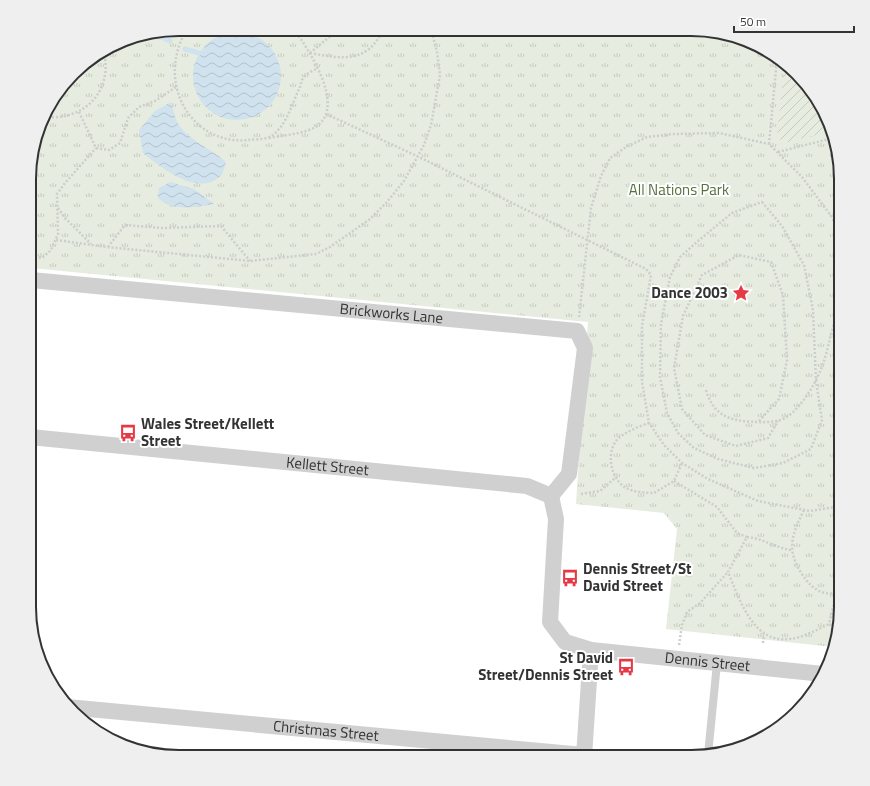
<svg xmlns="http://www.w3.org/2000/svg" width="870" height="786" font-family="'Titillium Web',sans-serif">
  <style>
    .park { fill: url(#park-tufts) }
    .garden { fill: url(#garden-furrows) }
    .water { fill: url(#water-waves) }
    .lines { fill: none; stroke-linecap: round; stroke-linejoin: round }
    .stream { stroke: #cfe2ee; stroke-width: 5 }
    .path { stroke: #cdcdcd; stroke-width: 2.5; stroke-dasharray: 2 2; stroke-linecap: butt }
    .service { stroke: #d0d0d0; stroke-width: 8 }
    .minor { stroke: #d0d0d0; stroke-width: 16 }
    .labels { text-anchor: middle; stroke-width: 4; stroke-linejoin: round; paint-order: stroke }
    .park-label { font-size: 15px; fill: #56703f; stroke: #fff }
    .poi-label { font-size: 15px; font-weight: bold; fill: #333; stroke: #fff; text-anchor: end }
    .street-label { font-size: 15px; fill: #333; stroke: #fff }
    .rim { fill: none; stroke: #333; stroke-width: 2 }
  </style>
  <defs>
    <pattern id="park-tufts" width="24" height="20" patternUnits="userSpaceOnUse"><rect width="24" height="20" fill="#e6ecdf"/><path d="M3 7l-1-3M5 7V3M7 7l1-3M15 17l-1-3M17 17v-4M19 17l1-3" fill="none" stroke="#c6cbc0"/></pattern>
    <pattern id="garden-furrows" width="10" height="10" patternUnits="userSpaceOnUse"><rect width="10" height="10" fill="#e6ecdf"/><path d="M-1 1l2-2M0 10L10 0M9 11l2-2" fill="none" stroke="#c6cbc0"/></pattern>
    <pattern id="water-waves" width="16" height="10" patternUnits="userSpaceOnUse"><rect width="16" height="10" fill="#cfe2ee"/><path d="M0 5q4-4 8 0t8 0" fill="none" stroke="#b2c2cd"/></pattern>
  </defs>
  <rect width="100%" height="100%" fill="#fff"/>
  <path class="park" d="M179 29H701L758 45 804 80 830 121 841 169V607L833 647 666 629 677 529 664 513 576 504 588 322 31 268 32 150 49 104 80 66 130 37Z"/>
  <path class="garden" d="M784 65 804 80 830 121 832 131 784 143 777 136Z"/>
  <path class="water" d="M193 76a44 44 0 1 1 88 0a44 44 0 1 1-88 0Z
    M171 102C173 109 175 119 179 125 190 141 212 149 226 162L222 175C219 177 215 181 211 182 189 190 159 166 143 153L139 130 155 111Z
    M170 182 194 189 214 204C195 207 174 212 158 198L159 188Z"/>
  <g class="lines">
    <path class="stream" d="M153 33 170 41
      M185 49 199 53"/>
    <path class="path" d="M190 29C181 36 178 48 176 58 168 103 202 145 248 140 254 139 263 140 269 137 286 129 292 103 300 87 301 83 302 78 305 76 308 73 314 70 318 68
      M310 53C342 59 368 64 383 29
      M310 53 339 29
      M79 112 96 148 109 150 120 143 128 118 139 107 155 101 176 87
      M326 114 419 157 646 269 651 275 642 326V382L649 423 664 445 682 463 708 479 758 501 810 511 841 506
      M44 117C84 121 113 92 104 52
      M269 138C284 135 305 134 317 126 346 105 308 49 294 29
      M769 144 777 59
      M778 152 833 138
      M762 202 782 226 804 265 813 310 816 381 822 420 811 449 783 463 754 468 718 459 694 448 678 433 667 413 660 377 661 324 670 277 680 257 698 241 732 213Z
      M58 208 65 218 91 244
      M56 240 107 247 250 261 316 254 330 247 370 219 387 202 404 181 424 145 431 125 440 75 437 52 431 29
      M108 247 125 225 162 228 221 226 250 261
      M31 256 42 258 51 250 58 234 57 194 65 183 96 148
      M579 317 591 208 601 176 610 158 626 147 647 137 674 134 719 133 769 144 802 177 832 217 841 237
      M706 390C712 410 722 418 743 421 753 422 766 423 777 421 798 417 818 380 824 361 830 343 831 325 841 308
      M759 421 779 399 787 360 783 295 771 262 739 255 702 275 683 316 674 368 682 409 705 435 736 446 768 438 778 421
      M649 423C640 426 622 433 616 441 606 455 611 479 626 488 633 492 646 493 654 493L674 481 682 463
      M674 481 717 507 737 533 747 537 728 572C739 598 753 644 789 639 803 638 816 630 829 624
      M581 494 600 491 615 478
      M804 510C793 532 786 548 800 571 805 579 810 586 819 591 825 594 834 593 841 595
      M747 537C762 538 776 548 791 550
      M836 593 829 624 837 629
      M763 643 764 635
      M679 645 682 625 687 612 700 603 728 572"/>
    <path class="service" d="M708 755 717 663"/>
    <g class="minor">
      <path id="s1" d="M31 280 577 331 585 348 569 474 551 496"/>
      <path id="s2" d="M30 437 527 486 551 496"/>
      <path id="s3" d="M551 496 556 519 550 622 565 642 591 650 823 674"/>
      <path id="s4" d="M67 707 584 755"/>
      <path d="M584 757 591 650"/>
    </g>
  </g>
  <defs>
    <g id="sight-bare" transform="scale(1.38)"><path d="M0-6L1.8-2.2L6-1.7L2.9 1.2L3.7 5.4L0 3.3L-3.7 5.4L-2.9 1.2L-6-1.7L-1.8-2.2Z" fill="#e63946" stroke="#fff" stroke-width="2.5" paint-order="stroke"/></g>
    <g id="bus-bare" transform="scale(1.38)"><path d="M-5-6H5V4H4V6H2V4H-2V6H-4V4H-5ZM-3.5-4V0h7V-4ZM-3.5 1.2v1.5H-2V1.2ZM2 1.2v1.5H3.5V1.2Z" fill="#e63946" stroke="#fff" stroke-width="2.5" paint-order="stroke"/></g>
  </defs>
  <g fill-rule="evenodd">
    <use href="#sight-bare" x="741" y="293"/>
    <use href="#bus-bare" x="128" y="433"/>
    <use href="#bus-bare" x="570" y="578"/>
    <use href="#bus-bare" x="626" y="667"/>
  </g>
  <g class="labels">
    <g class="park-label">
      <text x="679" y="195">All Nations Park</text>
    </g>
    <g class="poi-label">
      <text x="728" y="298">Dance 2003</text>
      <text x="141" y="429" text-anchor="start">Wales Street/Kellett<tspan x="141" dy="17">Street</tspan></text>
      <text x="583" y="574" text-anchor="start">Dennis Street/St<tspan x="583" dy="17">David Street</tspan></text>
      <text x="613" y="663">St David<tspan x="613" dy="17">Street/Dennis Street</tspan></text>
    </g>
    <g class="street-label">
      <text dy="5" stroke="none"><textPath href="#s1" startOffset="362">Brickworks Lane</textPath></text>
      <text dy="5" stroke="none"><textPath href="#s2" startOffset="299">Kellett Street</textPath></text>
      <text dy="5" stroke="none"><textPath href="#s3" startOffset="296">Dennis Street</textPath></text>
      <text dy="5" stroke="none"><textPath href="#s4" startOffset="260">Christmas Street</textPath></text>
    </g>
  </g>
  <path d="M0 0H870V786H0ZM179 36H691A143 143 0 0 1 834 179V607A143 143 0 0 1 691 750H179A143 143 0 0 1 36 607V179A143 143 0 0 1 179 36Z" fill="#efefef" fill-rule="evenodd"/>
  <path class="rim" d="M179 36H691A143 143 0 0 1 834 179V607A143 143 0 0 1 691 750H179A143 143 0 0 1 36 607V179A143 143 0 0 1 179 36Z"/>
  <path d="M734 26v6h120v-6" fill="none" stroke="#333333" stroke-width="2"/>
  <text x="740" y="26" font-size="12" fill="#333333" stroke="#ffffff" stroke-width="3" paint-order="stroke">50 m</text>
</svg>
